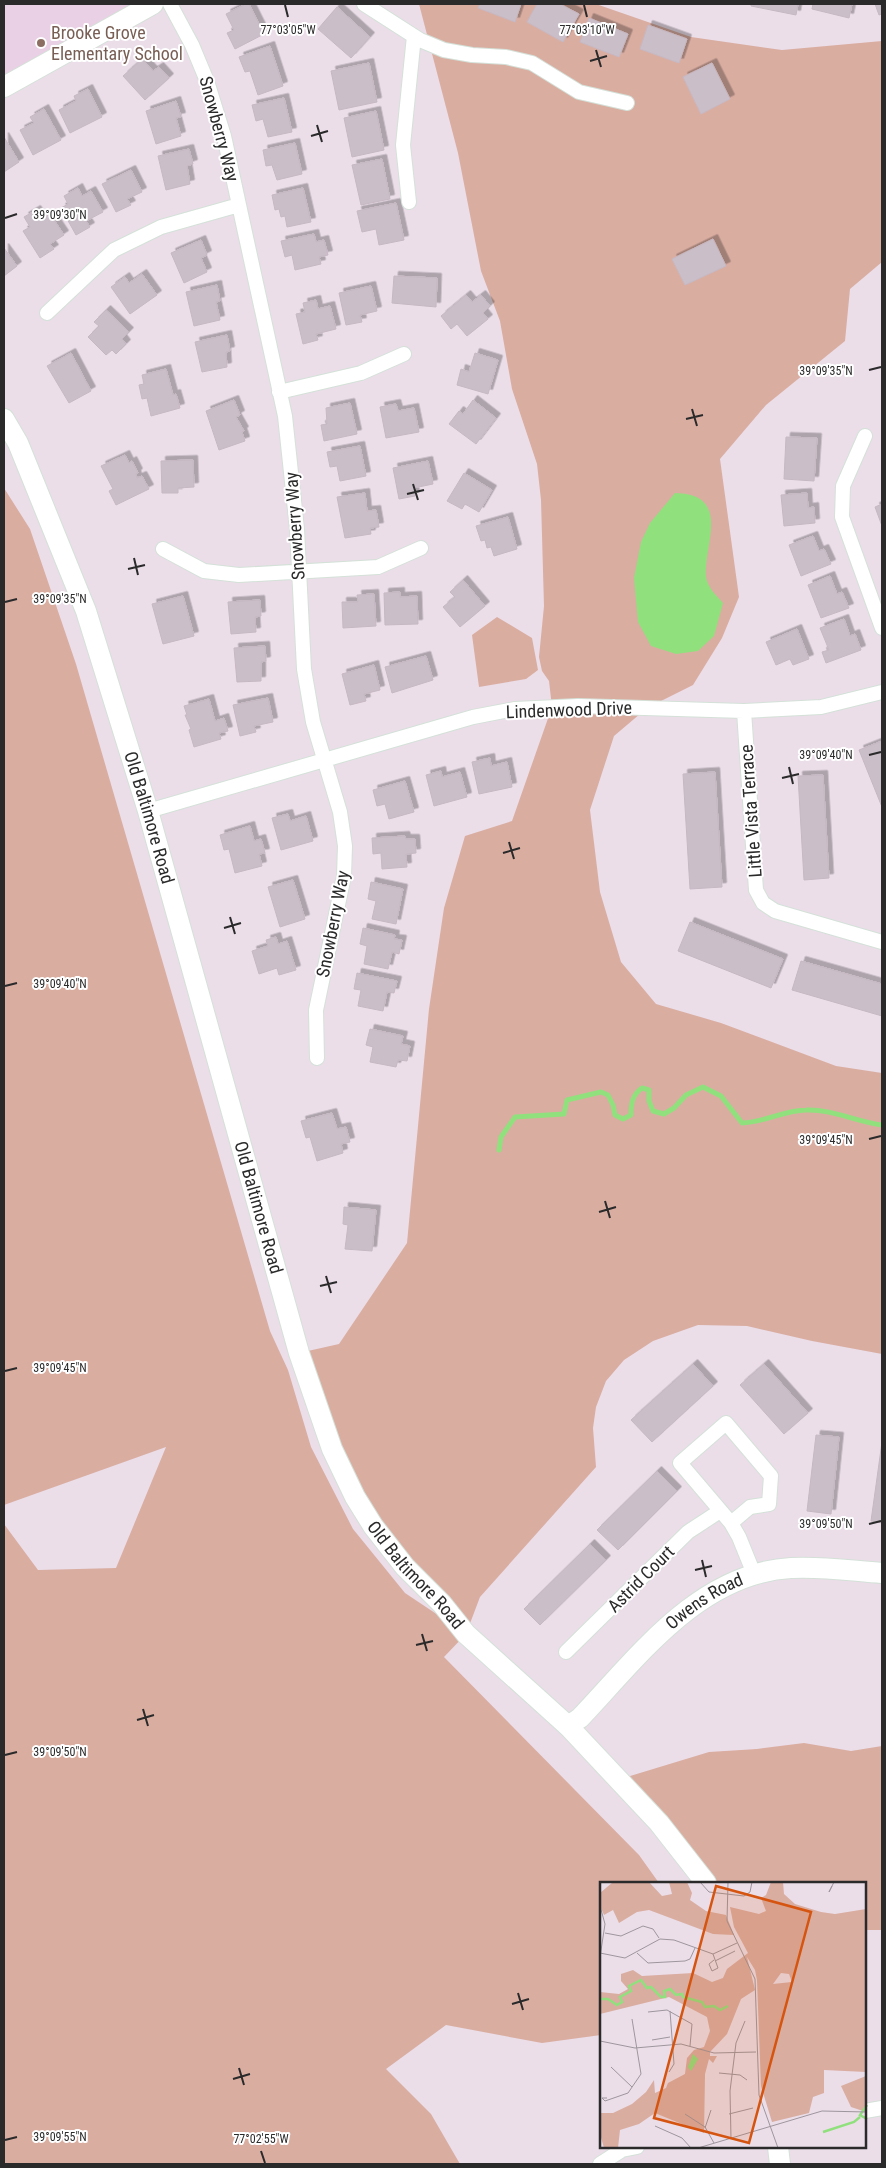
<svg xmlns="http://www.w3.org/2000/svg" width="886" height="2168" font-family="'Roboto Condensed',sans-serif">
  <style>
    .education { fill: #ead0e4 }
    .green { fill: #daada1 }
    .water { fill: #91e07e }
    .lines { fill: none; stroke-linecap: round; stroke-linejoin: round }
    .stream { stroke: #91e07e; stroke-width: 5 }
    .building { fill: #cabfc9; stroke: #c6b8c3; filter: url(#shadow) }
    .street-casing { stroke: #d4e1d8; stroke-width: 16 }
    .secondary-casing { stroke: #d4e1d8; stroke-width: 22 }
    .street { stroke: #fff; stroke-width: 14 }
    .secondary { stroke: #fff; stroke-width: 20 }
    .ticks { fill: none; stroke: #2a2a2a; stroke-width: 2 }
    .education-dot { fill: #8d6e63; stroke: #fff; stroke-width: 2 }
    .labels { text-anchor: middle; stroke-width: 4; stroke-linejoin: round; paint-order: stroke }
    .education-label { font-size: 18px; fill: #785e54; stroke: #fff; text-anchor: start }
    .street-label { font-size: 18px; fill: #2a2a2a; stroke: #fff }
    .inset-river { fill: none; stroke: #91e07e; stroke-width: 2.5 }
    .inset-road { fill: none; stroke: #9e969d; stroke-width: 1 }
    .view { fill: #d5540f; fill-opacity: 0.15; stroke: #d5540f; stroke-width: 2.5 }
    .inset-edge { fill: none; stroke: #2a2a2a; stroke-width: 2.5 }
    .ticks-label { font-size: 12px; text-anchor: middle; fill: #2a2a2a; stroke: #fff; stroke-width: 4; stroke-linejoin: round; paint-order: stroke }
  </style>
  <defs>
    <filter id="shadow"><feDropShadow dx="4.5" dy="-4.5" stdDeviation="0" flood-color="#0004"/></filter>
  </defs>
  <rect width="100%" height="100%" fill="#ebdee9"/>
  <path class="education" d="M4 4H152L4 83Z"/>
  <path class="green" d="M419 4H596L691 37 782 50 882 41V262L850 289 845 341 766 405 720 459 739 597 722 638 693 685 647 708 614 736 590 810 600 892 621 962 656 1004 721 1023 836 1066 882 1073V1354L812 1341 747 1326 698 1325 653 1341 624 1360 606 1381 596 1407 593 1428 596 1467 480 1597 466 1634 444 1657 639 1855 659 1883H601V2035L542 2043 446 2025 386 2069 431 2114 460 2164H4V1524L38 1570 116 1568 166 1447 4 1505V488L30 529 76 664 270 1331 288 1370 311 1447 353 1529 405 1593 465 1633 373 1526 299 1353 339 1344 407 1243 429 1009 444 908 465 836 512 821 552 707 549 681 542 671 539 657 544 606 541 500 537 464 512 389 500 321 481 271 458 153Z
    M497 617 532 638 538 670 526 679 479 687 472 635Z
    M804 1743 851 1751 882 1746V1930H865V1883H706L617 1780 709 1752 757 1749Z"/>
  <path class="water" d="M675 493C733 494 703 546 706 577 708 588 716 595 723 603L714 636 698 651 676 654 651 646 638 622 634 578 641 542 650 523Z"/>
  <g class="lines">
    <path class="stream" d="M499 1150 501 1137 515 1117 564 1114 567 1100 601 1092 608 1095 613 1105 615 1115 623 1119 631 1115C631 1104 632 1095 642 1088L649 1090V1101L653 1111 664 1114 674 1108 686 1095 703 1087 721 1096 742 1123C766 1122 785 1110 806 1110 832 1109 857 1122 882 1125"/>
  </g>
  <path class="building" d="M246 4H249L264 34 235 49 227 33 234 30 226 14Z
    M480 4H521L515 22 478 8Z
    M537 4H560L579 14 563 42 527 22Z
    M751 4H798L796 15 751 6Z
    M813 4H852L849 18 812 9Z
    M875 4H882V14L879 15Z
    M337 7 370 37 351 58 318 29Z
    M589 18 628 34 619 57 580 42Z
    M648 25 687 39 679 63 640 49Z
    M270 46 283 86 258 95 250 71 245 72 239 57Z
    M142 59 153 71 159 67 169 78 145 100 123 76Z
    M369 63 377 102 339 110 331 71Z
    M712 63 730 99 701 114 683 77Z
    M88 89 102 117 70 133 59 110 76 101 74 96Z
    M284 98 292 132 268 137 263 119 256 121 252 105Z
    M176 101 181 117 176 118 181 136 156 144 146 111Z
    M44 109 61 140 33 155 20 130 34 123 30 117Z
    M376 111 384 150 352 157 344 118Z
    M4 137 19 162 4 172Z
    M295 143 302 174 277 180 272 165 266 166 263 150Z
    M189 149 193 164 187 166 190 184 166 190 158 156Z
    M382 159 390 199 361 205 352 165Z
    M131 170 142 192 127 199 131 205 116 212 102 184Z
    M78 188 82 196 91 191 103 212 86 221 90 227 76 235 61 208 68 204 64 196Z
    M303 188 311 222 287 227 285 216 281 217 279 209 275 210 272 195Z
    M396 203 404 240 379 245 376 229 362 232 357 211Z
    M36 210 42 219 50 214 64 235 50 244 54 249 40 258 23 231 30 227 24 217Z
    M314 234 316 242 324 240 328 255 319 257 321 264 295 270 292 255 285 257 281 241Z
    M713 239 726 266 685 285 672 259Z
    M201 240 207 255 201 258 207 272 184 283 171 253Z
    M4 248 17 266 4 276Z
    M142 274 157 295 130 314 111 287 125 277 129 283Z
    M394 276 437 278 436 307 392 303Z
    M217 285 220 301 216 302 220 320 194 326 186 292Z
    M371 286 377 311 360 315 362 322 346 325 339 293Z
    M466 295 472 302 481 295 490 306 483 313 488 319 467 336 457 324 451 329 441 316Z
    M316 300 318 309 330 306 336 329 316 334 318 340 303 344 296 314 305 312 303 303Z
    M106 310 129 332 122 339 126 344 116 354 112 350 106 355 88 337 99 326 94 322Z
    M227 335 230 351 226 352 227 367 202 372 195 342Z
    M71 353 91 391 69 403 47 366Z
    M475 353 498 360 488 394 457 385 461 369 469 372Z
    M166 369 173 395 176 394 180 408 151 416 147 398 142 399 139 385 144 384 142 375Z
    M234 400 240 415 236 417 244 431 242 432 245 441 219 450 206 411Z
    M473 400 496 418 476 444 449 424 459 411 463 414Z
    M350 403 357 434 324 441 321 425 327 424 326 408Z
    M396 404 398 411 414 408 419 432 386 438 380 407Z
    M786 437 817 438 814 481 784 479Z
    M360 446 366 476 340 481 337 466 330 467 327 452Z
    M125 455 129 463 132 461 138 473 136 474 137 478 142 476 149 489 116 505 109 491 113 489 101 466Z
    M193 460 194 487 178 488V493H162L161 461Z
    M428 461 433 484 414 488 415 496 399 499 393 468Z
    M464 473 492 490 479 512 465 504 462 509 447 501Z
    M365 493 367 511 376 510 379 527 370 528 371 534 345 538 337 497Z
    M807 493 808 508 814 507 815 523 784 526 781 495Z
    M882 504V526L875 507Z
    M508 517 517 549 494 556 491 547 487 548 485 540 481 541 476 526Z
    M813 536 819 551 824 549 831 564 801 576 789 545Z
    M830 576 837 594 842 592 849 608 821 618 808 585Z
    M463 580 485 606 460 627 443 607 455 597 450 592Z
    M400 592V597L417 596 418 624 385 625 384 593Z
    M374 594 376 626 343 628 342 602H358L357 595Z
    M183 596 194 636 163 644 152 604Z
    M260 600 261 616 255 617 256 632 231 634 228 602Z
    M844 619 850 636 855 634 861 650 826 663 822 652 829 650 820 628Z
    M797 629 809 659 793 665 790 659 776 665 766 642Z
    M265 646 266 661 261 662V681L237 682 234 648Z
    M426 656 433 680 392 693 385 667Z
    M374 665 380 690 364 694 366 701 350 705 342 674Z
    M268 698 273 722 254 726 256 732 240 736 233 705Z
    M209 699 215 721 224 718 228 731 219 733 221 739 194 747 189 730 191 729 185 715H187L184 706Z
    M882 741V807L859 750Z
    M490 758 491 766 507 762 512 787 479 794 472 762Z
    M441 771 442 777 460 772 467 797 434 806 426 775Z
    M715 772 722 887 690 889 683 774Z
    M823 775 829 878 804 880 798 776Z
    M405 781 414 812 389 819 385 804 377 806 373 790Z
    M288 814 290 821 306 816 313 841 281 850 272 818Z
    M250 826 254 841 261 839 265 853 259 854 262 866 235 873 229 849 224 850 220 835Z
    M405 836 406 839H415L416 853 406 854 407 867 382 869 381 853 373 854 372 838Z
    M293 880 305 919 280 927 268 887Z
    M371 882 403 889 396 924 372 919 376 901 368 899Z
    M690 922 783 959 771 988 678 951Z
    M363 928 395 935 394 939 402 940 399 954 392 952 388 969 364 964 367 946 360 944Z
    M276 937 278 944 287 941 296 970 279 975 277 968 259 974 252 951 268 946 266 940Z
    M801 961 882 984V1016L792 990Z
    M357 973 397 981 394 993 387 992 383 1011 358 1006 361 990 354 989Z
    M370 1029 403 1036 401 1044 410 1046 407 1061 398 1060 396 1067 370 1062 373 1047 366 1045Z
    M332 1113 337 1129 346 1127 350 1142 341 1144 343 1153 317 1161 310 1137 306 1138 301 1121Z
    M344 1207 376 1210 372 1251 345 1249 348 1225 343 1224Z
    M693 1364 713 1386 652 1442 631 1420Z
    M764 1364 808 1413 784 1434 740 1385Z
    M816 1435 839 1437 831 1514 807 1511Z
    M882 1442V1523L871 1521Z
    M657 1471 677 1491 618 1550 597 1530Z
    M590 1544 606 1560 540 1625 524 1609Z"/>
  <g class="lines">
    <g class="street-casing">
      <path id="street" d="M170 4 192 45 207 81 224 136 285 416 297 529 304 669 313 722 340 812 345 846 344 876 316 1010 317 1058
        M364 4 420 40 444 50 472 55 506 57 532 63 579 92 627 103
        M409 202 403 145 414 36
        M47 313 114 250 161 227 239 205
        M279 392 361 373 404 354
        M865 436 843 486 842 517 882 628
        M163 549 204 571 239 575 378 567 421 548
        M744 711 756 890 763 903 775 911 882 942
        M148 811 473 717 515 709 578 706 744 711 821 707 882 692
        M731 1523 750 1507 769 1504 771 1476 726 1423 680 1463 731 1523 739 1537 754 1574
        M566 1652 688 1532 720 1511
        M865 2111 882 2108
        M600 2164 622 2150 637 2147"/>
    </g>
    <g class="secondary-casing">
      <g id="secondary">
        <path d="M4 87 153 4"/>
        <path id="s1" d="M4 419 18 443 86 611 148 811 299 1353 332 1449 355 1497 373 1526 405 1567 442 1604 466 1634 568 1726 659 1823 706 1883"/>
        <path id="s2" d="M568 1726 580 1718C638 1657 699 1573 791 1568 821 1566 853 1571 882 1573"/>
        <path d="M778 2147 780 2164"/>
      </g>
    </g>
    <use href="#street" class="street"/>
    <use href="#secondary" class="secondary"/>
  </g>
  <path class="ticks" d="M285 5 288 17M584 5 587 17M596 50 601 67M590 61 607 56M317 125 322 142M311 136 328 131M5 218 17 214M869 370 881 367M692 409 697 426M686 419 703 415M413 484 418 500M407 494 424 490M134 558 138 575M128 569 145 565M5 602 17 599M869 755 881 752M789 767 793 784M782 778 799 774M509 842 514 859M503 853 520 848M230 917 235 934M224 928 241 923M5 986 17 983M869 1139 881 1136M605 1201 610 1218M599 1212 616 1207M326 1276 331 1293M320 1286 337 1282M5 1371 17 1368M869 1524 881 1521M702 1560 706 1577M695 1570 712 1566M422 1634 427 1651M416 1645 433 1641M143 1709 148 1726M137 1720 154 1715M5 1755 17 1752M518 1993 523 2010M512 2004 529 1999M239 2068 244 2085M233 2079 250 2074M5 2140 17 2137M261 2151 265 2163"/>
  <circle class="education-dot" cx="41" cy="43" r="5"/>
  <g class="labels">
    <g class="education-label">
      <text x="51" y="39">Brooke Grove<tspan x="51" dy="21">Elementary School</tspan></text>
    </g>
    <g class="street-label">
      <text transform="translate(219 129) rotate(75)" y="6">Snowberry Way</text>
      <text transform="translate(295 526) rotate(-94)" y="6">Snowberry Way</text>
      <text transform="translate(569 710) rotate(-2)" y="6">Lindenwood Drive</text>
      <text transform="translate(751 811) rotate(-94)" y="6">Little Vista Terrace</text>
      <text dy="6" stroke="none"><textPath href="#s1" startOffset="425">Old Baltimore Road</textPath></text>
      <text transform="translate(333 924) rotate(-79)" y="6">Snowberry Way</text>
      <text dy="6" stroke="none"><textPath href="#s1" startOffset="830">Old Baltimore Road</textPath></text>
      <text dy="6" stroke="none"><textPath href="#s1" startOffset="1235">Old Baltimore Road</textPath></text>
      <text transform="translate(641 1579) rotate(-45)" y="6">Astrid Court</text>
      <text dy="6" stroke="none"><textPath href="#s2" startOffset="186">Owens Road</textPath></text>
    </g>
  </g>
  <g transform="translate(600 1882)">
    <rect width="266" height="266" fill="#ebdee9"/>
    <path d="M13 0H49L62 14 72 12 69 0H87L92 11 90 18 106 29 126 33 134 53 113 52 49 28 37 30 19 41 13 28 4 33 0 24V11ZM171 0H183L184 12 195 22 221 30 235 32 266 27V190L224 188V211L213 215 209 231 172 240 161 204 157 98 155 88 147 75 155 108 141 117 127 152 110 170V174H117L113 181 109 177 105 192 104 251 55 231 39 242 20 248 18 266H4L0 252V231H13L32 222 46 210 54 198 55 211 66 206 68 201 85 192 87 176 94 168 104 165 110 149 107 135 69 115 0 132V110L19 112 28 107 21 99V92L33 88 42 94 93 91 112 100 123 96 127 87 148 71 134 45 130 25 159 32 166 29 161 16 166 13ZM181 91 189 92 192 100 173 102ZM266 194 267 229 266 230 251 225 241 204Z" fill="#daada1" fill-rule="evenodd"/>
    <path d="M93 172 98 177 91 189 88 185Z" fill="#91e07e"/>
    <path class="inset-river" d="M0 117H8L17 123 22 120 20 115 31 109 29 104 41 98 47 106 51 105 61 115H65L64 109 70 107 76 113 82 112 83 115 102 120 105 125 114 124 120 128 128 124M267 223 260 233 267 237M223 250 254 240 260 235"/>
    <path class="inset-road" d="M100 0 109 10 144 14 150 10 152 0M128 0 127 39 155 97 159 213 178 266M232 4 229 10 234 0M0 24 5 42 0 75M5 51 21 54 43 44 53 47 59 56M0 71 25 76 60 57 74 58 113 72 137 61M37 71 48 81 85 79 90 77 95 66M113 72 118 86 112 89 109 82 114 78M115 79 135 69M48 130 67 128 92 142 90 164M52 158 70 155M0 159 35 166 81 162 114 171 156 170M11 185 32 205M69 190 74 182 70 129M119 191 140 193 147 198M7 216H2L5 219 28 211 41 192 32 137M85 232 105 245 114 261M129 232 153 226M55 244 82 256 91 266M105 246 111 228M131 257 130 209 136 161 145 139M98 266 222 229 267 230"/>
    <path class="view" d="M116 4 211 30 149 261 54 236Z"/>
    <rect width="266" height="266" class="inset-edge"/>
  </g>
  <g class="ticks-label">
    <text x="288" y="34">77°03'05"W</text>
    <text x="587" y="34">77°03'10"W</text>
    <text x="60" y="219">39°09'30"N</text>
    <text x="826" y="375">39°09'35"N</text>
    <text x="60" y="603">39°09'35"N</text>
    <text x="826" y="759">39°09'40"N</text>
    <text x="60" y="988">39°09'40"N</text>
    <text x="826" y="1144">39°09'45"N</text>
    <text x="60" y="1372">39°09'45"N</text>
    <text x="826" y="1528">39°09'50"N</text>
    <text x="60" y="1756">39°09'50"N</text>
    <text x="60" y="2141">39°09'55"N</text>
    <text x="261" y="2143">77°02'55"W</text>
  </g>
  <rect width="886" height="2168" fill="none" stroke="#2a2a2a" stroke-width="10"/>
</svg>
